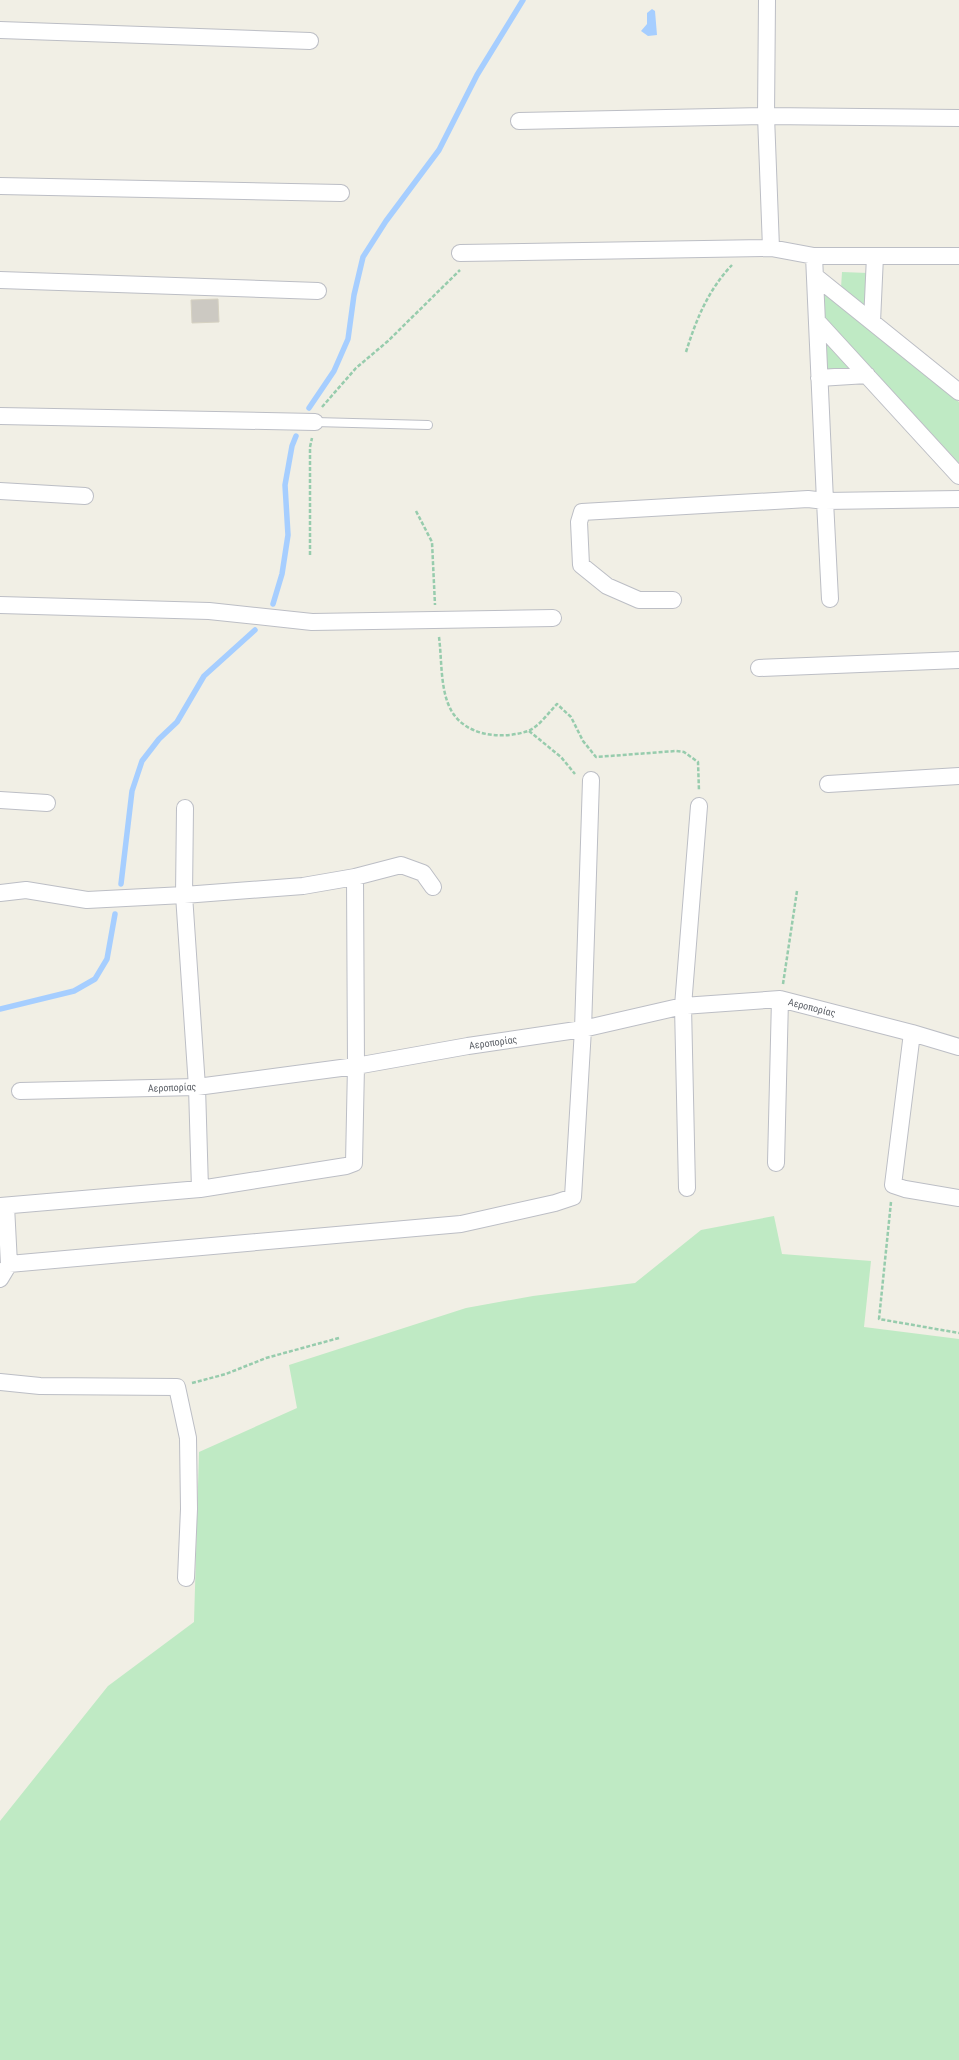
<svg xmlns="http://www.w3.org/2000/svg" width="959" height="2060" font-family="'Roboto Condensed',sans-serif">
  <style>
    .green { fill: #bfeac4 }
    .water { fill: #a6ceff }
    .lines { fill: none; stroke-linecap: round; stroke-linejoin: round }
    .stream { stroke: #a6ceff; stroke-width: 5.5 }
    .building { fill: #ccc9c2; stroke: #d6d2c2 }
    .service-casing { stroke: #bcbec5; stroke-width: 10 }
    .minor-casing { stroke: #bcbec5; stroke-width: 18 }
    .path { stroke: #97ccad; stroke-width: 2.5; stroke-dasharray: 4 2; stroke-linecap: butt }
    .service { stroke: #fff; stroke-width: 8 }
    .minor { stroke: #fff; stroke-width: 16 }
    .labels { text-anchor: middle; stroke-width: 3; stroke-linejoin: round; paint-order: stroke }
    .street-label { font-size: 10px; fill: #5c6067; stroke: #fff }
  </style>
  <rect width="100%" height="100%" fill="#f1efe5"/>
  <path class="green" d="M842 272 868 273 865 309 841 288Z
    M824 293 959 402V463L825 318Z
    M826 342 853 370 825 371Z
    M774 1216 782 1254 871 1261 864 1327 959 1339V2060H0V1821L108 1686 194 1622 199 1452 297 1408 289 1365 466 1308 533 1296 635 1283 701 1230Z"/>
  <path class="water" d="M652 9 655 11 657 35 648 36 641 31 647 24V13Z"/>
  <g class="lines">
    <path class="stream" d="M309 408 334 371 348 339 354 295 363 257 386 221 439 150 477 75 523 0
      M273 604 282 574 288 535 285 485 292 446 296 436
      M121 884 132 791 142 761 159 739 177 722 204 676 255 630
      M0 1009 74 991 95 979 107 959 115 914"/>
  </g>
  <path class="building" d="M218 299 219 322 192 323 191 300Z"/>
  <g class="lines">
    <g class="service-casing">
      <path id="service" d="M315 422 428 425"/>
    </g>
    <g class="minor-casing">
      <path id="minor" d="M767 0 766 116 771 248 814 256H959
        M0 30 310 41
        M519 121 766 116 959 118
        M0 186 341 193
        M460 253 771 248
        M814 256 825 501 959 499
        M815 276 959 392
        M0 280 318 291
        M817 321 959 476
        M872 322 875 256
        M819 378 867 375
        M0 416 315 422
        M0 491 85 496
        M673 600H639L607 586 581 565 579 522 582 512 808 499 825 501 830 599
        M0 605 209 611 312 622 553 618
        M759 668 959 660
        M828 784 959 776
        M0 800 47 803
        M355 877 401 865 423 873 433 887
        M0 893 26 890 87 900 184 895 303 886 355 877 356 1066 354 1163 346 1166 200 1189
        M912 1033 893 1185 905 1189 959 1198
        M20 1091 197 1087 356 1066 468 1046 583 1029 683 1006 780 999 912 1033 959 1047
        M776 1163 780 999
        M687 1188 683 1006 699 806
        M0 1206 200 1189 197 1087 184 895 185 808
        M6 1206 9 1264 461 1224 555 1203 573 1197 583 1029 591 780
        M0 1279 9 1264
        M0 1382 40 1386 177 1387 188 1438 189 1509 186 1578"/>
    </g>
    <path class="path" d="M686 352C696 320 708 290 732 265
      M322 407 356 368 388 341 460 270
      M416 511 432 542 435 605
      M310 555V447L312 438
      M439 637C442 660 440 690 451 710 465 736 501 740 528 731 539 727 549 712 557 704L571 717 583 741 596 757 676 751 684 752 698 762 699 791
      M529 731 561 757 575 774
      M783 984 797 891
      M891 1202 879 1319 959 1333
      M192 1383 226 1374 266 1358 339 1338"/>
    <use href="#service" class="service"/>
    <use href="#minor" class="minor"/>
  </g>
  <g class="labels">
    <g class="street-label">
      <text transform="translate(812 1007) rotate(14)" y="4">Αεροπορίας</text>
      <text transform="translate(493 1042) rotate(-8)" y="4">Αεροπορίας</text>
      <text transform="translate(172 1087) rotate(-2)" y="4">Αεροπορίας</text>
    </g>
  </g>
</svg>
